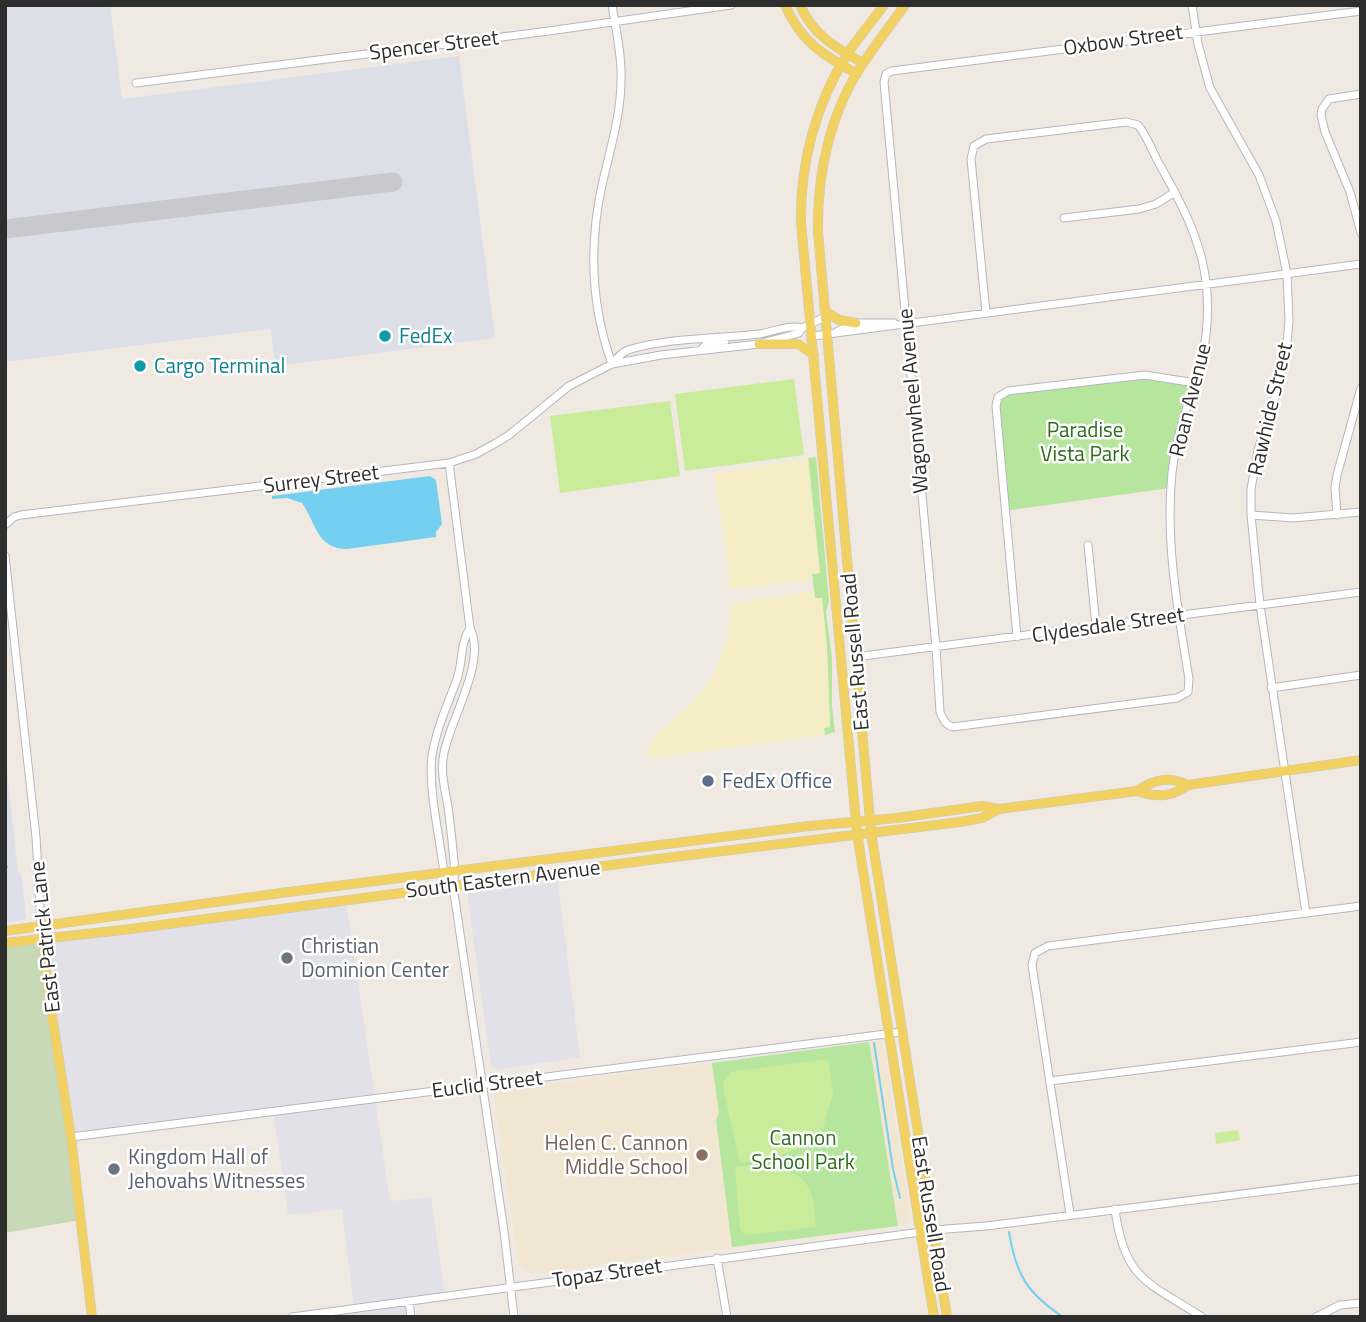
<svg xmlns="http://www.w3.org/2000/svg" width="1366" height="1322" font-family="'Titillium Web',sans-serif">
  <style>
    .industrial { fill: #e3e1e8 }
    .education { fill: #f0e6d1 }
    .airport { fill: #dcdee8 }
    .green { fill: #b6e59e }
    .sand { fill: #f3ecc5 }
    .cemetery { fill: #c8d9b8 }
    .pitch { fill: #c9ec9a }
    .water { fill: #75cff0 }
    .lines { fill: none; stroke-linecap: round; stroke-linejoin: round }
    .stream { stroke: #75cff0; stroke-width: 2 }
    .taxiway { stroke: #c9c8cc; stroke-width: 19 }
    .minor-casing { stroke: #b4b7c1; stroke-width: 9 }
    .major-casing { stroke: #c9c9c9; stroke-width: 10 }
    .minor { stroke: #fff; stroke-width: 7 }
    .major { stroke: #f2d163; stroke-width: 9 }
    .culture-dot { fill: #0f9aa8; stroke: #fff; stroke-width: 2.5 }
    .service-dot { fill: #5c6f8a; stroke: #fff; stroke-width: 2.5 }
    .worship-dot { fill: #6b7280; stroke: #fff; stroke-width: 2.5 }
    .education-dot { fill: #8d6e63; stroke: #fff; stroke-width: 2.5 }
    .labels { text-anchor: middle; stroke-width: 5; stroke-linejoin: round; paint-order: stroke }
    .street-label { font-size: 21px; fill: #2e2e2e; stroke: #fff }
    .culture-label { font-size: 21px; fill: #0d838f; stroke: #fff; text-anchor: start }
    .park-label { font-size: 21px; fill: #2c6e1b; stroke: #fff }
    .service-label { font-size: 21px; fill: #4e5e75; stroke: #fff; text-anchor: start }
    .worship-label { font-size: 21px; fill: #5b616d; stroke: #fff; text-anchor: start }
    .education-label { font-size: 21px; fill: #785e54; stroke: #fff; text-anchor: end }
  </style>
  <rect width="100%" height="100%" fill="#efe9e1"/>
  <path class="industrial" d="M558 882 580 1057 498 1070 491 1065 467 894Z
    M346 900 390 1201 431 1197 445 1296 409 1301 411 1317H292L354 1308 342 1209 288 1215 273 1110 71 1137 43 939Z"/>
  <path class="education" d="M877 1041 884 1046 910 1215 909 1221 905 1225 531 1274 519 1266 494 1096 498 1091Z"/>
  <path class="airport" d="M5 5H110L122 99 459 56 495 338 275 366 271 329 5 362Z
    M5 753 18 873H21L26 917 24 920 5 923Z"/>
  <path class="green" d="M1126 378 1164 379 1193 387 1170 488 1004 511 995 403 1002 394Z
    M816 457 829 601 826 612 832 658V706L835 732 825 735 824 728 830 727 827 648 822 598H815L812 574 820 573 808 458Z
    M869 1042 898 1226 732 1247 716 1120 719 1113 712 1063Z"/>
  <path class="sand" d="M808 458 820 573 812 574 813 580 732 590 727 579 730 578 714 474Z
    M814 591 815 598H822L827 648 830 727 824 728 825 735 648 759 646 754C659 728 666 728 685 710 716 682 728 648 731 608L734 603Z"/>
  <path class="cemetery" d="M43 939 80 1220 5 1233V946Z"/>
  <path class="pitch" d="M794 379 804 455 685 471 675 394Z
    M670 401 680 476 560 493 550 416Z
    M828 1059 833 1094 823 1128 800 1148 774 1157 740 1163 724 1093 723 1082 731 1072Z
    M1238 1130 1240 1140 1216 1144 1215 1133Z
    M765 1165C809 1174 813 1184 816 1227L747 1235 740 1230 735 1166Z"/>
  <path class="water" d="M430 476 436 480 442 524 436 532V537L347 549C317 549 316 523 302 503L287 498 272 499V496Z"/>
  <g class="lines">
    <path class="stream" d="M5 866 7 867
      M874 1043 893 1169 900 1198
      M1009 1232C1016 1275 1027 1293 1063 1317"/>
    <path class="taxiway" d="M5 229 393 182"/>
    <g class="minor-casing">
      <path id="minor" d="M1192 5 1198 44 1210 88 1259 175 1276 221 1287 274 1289 320 1287 344 1277 391 1258 450 1251 489V515L1260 605 1306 913
        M136 83 549 31 731 5
        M1361 94 1329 99 1322 109 1321 115 1325 132 1350 192 1361 233
        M1064 218 1139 209 1156 204 1175 192
        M986 313 971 159 974 146 986 139 1126 122 1138 125C1148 137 1153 154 1161 167 1199 234 1218 281 1202 360 1198 380 1188 400 1183 420 1178 437 1174 455 1172 473 1165 542 1178 611 1189 679L1188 692 1177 698 953 727C946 725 943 720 940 712L936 647 884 82 886 74 892 71 1361 11
        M838 331 856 323H894
        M813 336 1361 264
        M701 350 707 343 725 341
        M612 364C591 306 589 245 602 185 610 150 621 115 621 80 622 55 616 30 612 5
        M612 364C617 358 621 353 628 350 670 337 717 339 759 334 773 332 790 324 802 328
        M449 463 470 628C487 662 451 717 444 753 440 771 445 789 448 807 451 828 453 850 455 872L453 886 504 1231 514 1317
        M1251 515 1293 518 1361 512
        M1337 515 1335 488 1337 475 1361 388
        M5 525 14 517 21 515 449 463 476 454 496 443 509 435 569 386 612 364 661 355 759 344 799 333 802 328 825 317
        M1088 545 1096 626
        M5 556 36 837 41 925
        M1017 637 996 406 998 397 1008 391 1145 375 1195 383
        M855 657 1361 592
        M1271 688 1361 675
        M453 885 444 873C440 838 428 790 432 756 436 729 448 704 457 679 463 662 460 643 470 628
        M1050 1081 1361 1042
        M71 1137 902 1032
        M1115 1209C1124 1280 1148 1282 1202 1317
        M1070 1214 1032 965 1035 953 1048 946 1361 906
        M934 1230 986 1226 1361 1179
        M717 1258 727 1317
        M409 1301 411 1317
        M292 1317 921 1232
        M1316 1317 1340 1305 1361 1303"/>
    </g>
    <g class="major-casing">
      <path id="major" d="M785 5C801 42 823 55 857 74
        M800 5C812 34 836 48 863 63
        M884 5C872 21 859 37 848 53 816 103 800 163 801 223L857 833 934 1317
        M905 5C891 24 877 43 864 62 830 112 817 173 818 232L871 832 947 1317
        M825 311 839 320 856 323
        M759 344H798L814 355
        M1137 791C1157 798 1172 797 1188 785L1361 760
        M41 925 49 996 71 1137 92 1317
        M5 931 281 893 809 826 897 818 982 806 999 809
        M5 943 131 929 649 860 960 822 982 818 999 809 1137 791C1154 779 1169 776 1188 785"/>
    </g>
    <use href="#minor" class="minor"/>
    <use href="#major" class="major"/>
  </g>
  <g class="culture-dot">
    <circle cx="385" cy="336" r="7"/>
    <circle cx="140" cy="366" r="7"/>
  </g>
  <circle class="service-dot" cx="708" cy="781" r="7"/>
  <g class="worship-dot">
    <circle cx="287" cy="958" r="7"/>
    <circle cx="114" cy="1169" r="7"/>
  </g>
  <circle class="education-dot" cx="702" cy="1155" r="7"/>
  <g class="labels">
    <g class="street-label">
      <text transform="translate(1123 40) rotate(-8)" y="7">Oxbow Street</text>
      <text transform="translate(434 45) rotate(-7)" y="7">Spencer Street</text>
      <text transform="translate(1190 400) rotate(-76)" y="7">Roan Avenue</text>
      <text transform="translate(913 401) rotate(-95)" y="7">Wagonwheel Avenue</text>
      <text transform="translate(1270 409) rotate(-77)" y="7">Rawhide Street</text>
      <text transform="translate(321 479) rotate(-7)" y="7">Surrey Street</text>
      <text transform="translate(1108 625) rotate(-8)" y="7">Clydesdale Street</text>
      <text transform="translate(855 652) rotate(-95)" y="7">East Russell Road</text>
      <text transform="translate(503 879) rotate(-7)" y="7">South Eastern Avenue</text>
      <text transform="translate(45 937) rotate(-96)" y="7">East Patrick Lane</text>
      <text transform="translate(487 1084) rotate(-7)" y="7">Euclid Street</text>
      <text transform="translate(931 1214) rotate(81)" y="7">East Russell Road</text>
      <text transform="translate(607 1273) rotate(-8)" y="7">Topaz Street</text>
    </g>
    <g class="culture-label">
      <text x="399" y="343">FedEx</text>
      <text x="154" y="373">Cargo Terminal</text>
    </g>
    <g class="park-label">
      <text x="1085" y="437">Paradise<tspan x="1085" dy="24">Vista Park</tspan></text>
      <text x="803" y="1145">Cannon<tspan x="803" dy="24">School Park</tspan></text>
    </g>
    <g class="service-label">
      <text x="722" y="788">FedEx Office</text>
    </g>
    <g class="worship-label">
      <text x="301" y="953">Christian<tspan x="301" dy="24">Dominion Center</tspan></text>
      <text x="128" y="1164">Kingdom Hall of<tspan x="128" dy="24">Jehovahs Witnesses</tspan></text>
    </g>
    <g class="education-label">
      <text x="688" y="1150">Helen C. Cannon<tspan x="688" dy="24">Middle School</tspan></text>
    </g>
  </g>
  <rect width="1366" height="1322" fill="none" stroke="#2e2e2e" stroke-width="14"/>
</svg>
